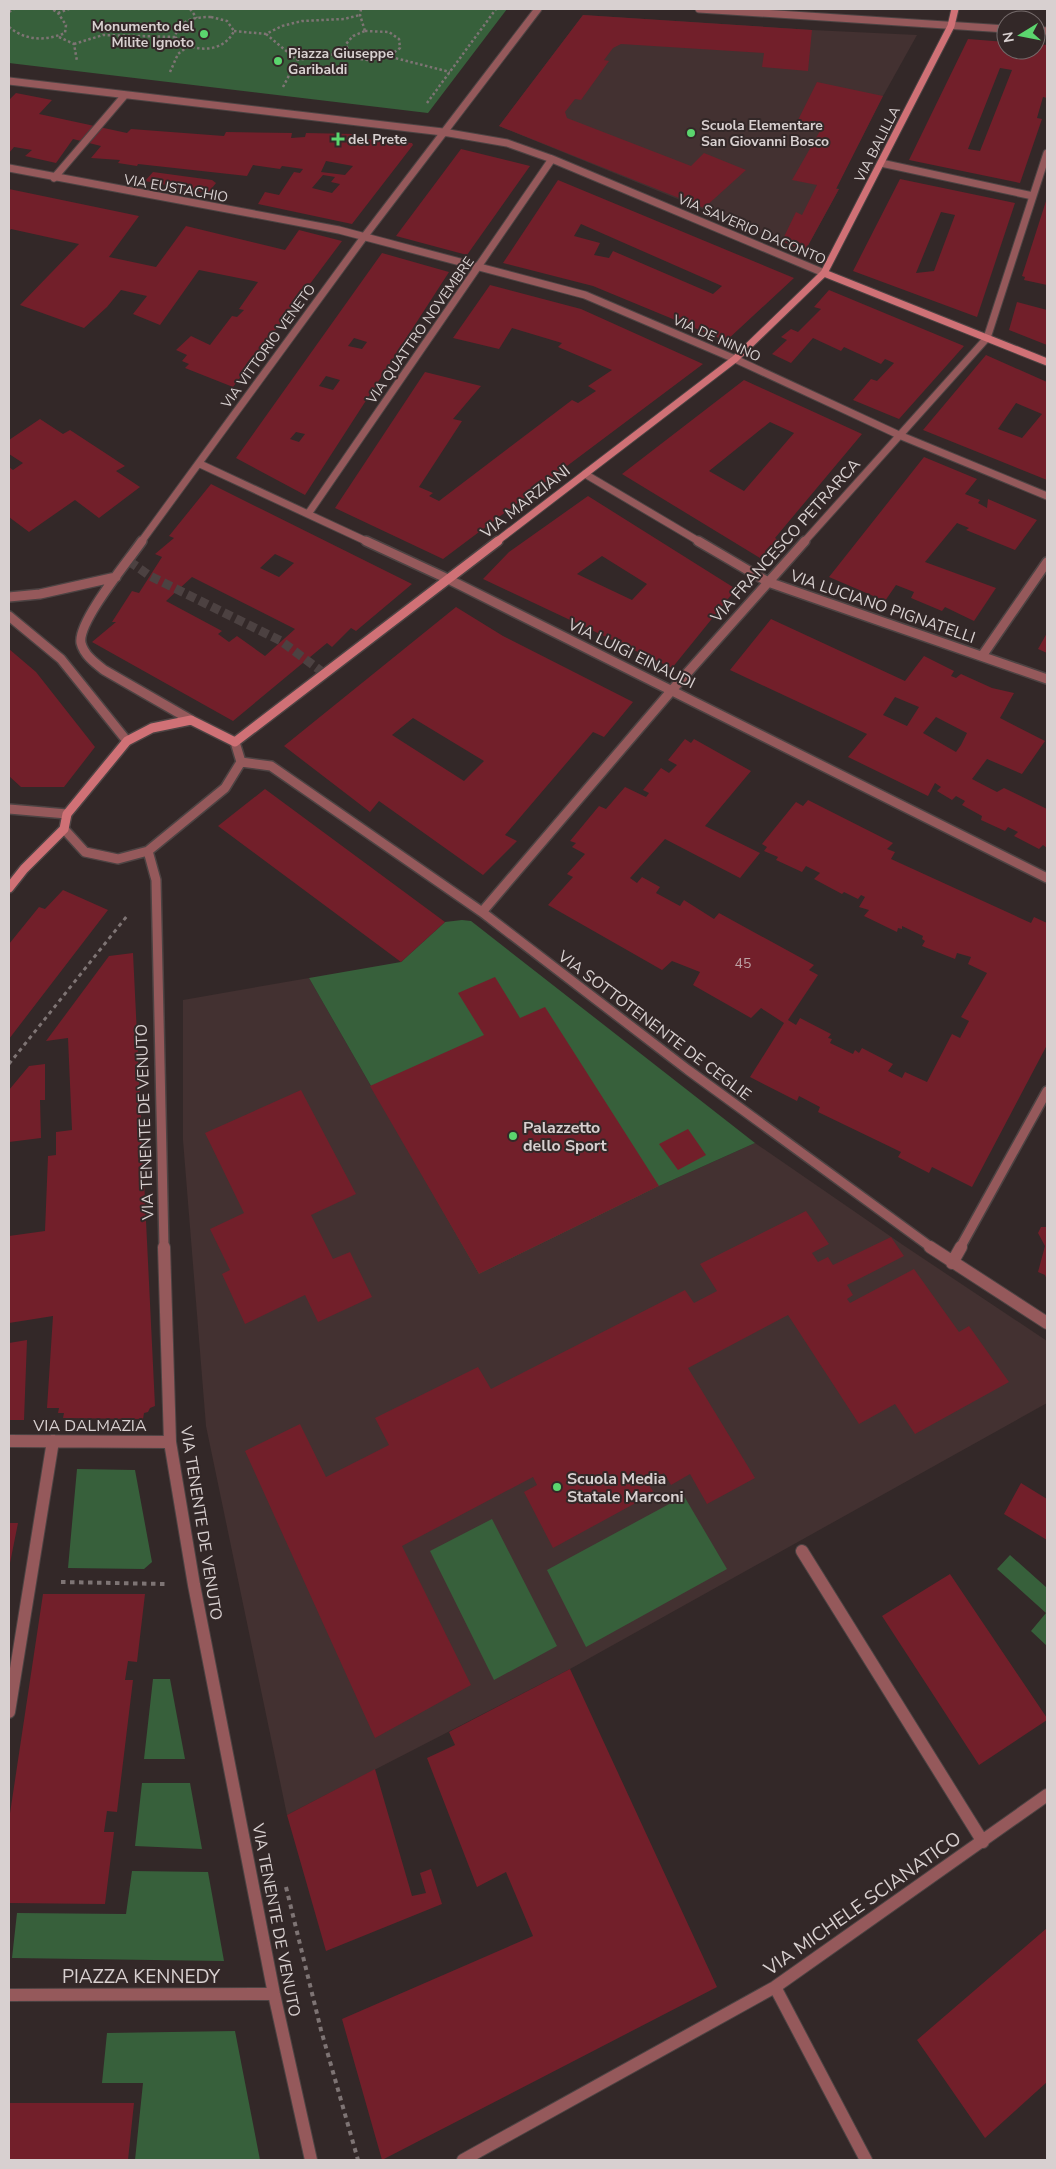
<svg xmlns="http://www.w3.org/2000/svg" width="1056" height="2169" font-family="'Nunito Sans',sans-serif">
  <style>
    .built { fill: #433131 }
    .green { fill: #37603b }
    .building { fill: #721f2a; fill-rule: evenodd }
    .lines { fill: none; stroke-linecap: round; stroke-linejoin: round }
    .street-tunnel { stroke: #4c4141; stroke-width: 9; stroke-dasharray: 9 4.5; stroke-linecap: butt }
    .street-far2-casing { stroke: #4d4343; stroke-width: 9 }
    .street-far1-casing { stroke: #4d4343; stroke-width: 12 }
    .street-casing { stroke: #4d4343; stroke-width: 14 }
    .secondary-far1-casing { stroke: #4d4343; stroke-width: 9 }
    .secondary-casing { stroke: #4d4343; stroke-width: 12 }
    .path-far2 { stroke: #7e7474; stroke-width: 2.5; stroke-dasharray: 2.5 2.5; stroke-linecap: butt }
    .path-far1 { stroke: #7e7474; stroke-width: 3; stroke-dasharray: 4 4; stroke-linecap: butt }
    .path { stroke: #7e7474; stroke-width: 4; stroke-dasharray: 4.5 4.5; stroke-linecap: butt }
    .street-far2 { stroke: #95595b; stroke-width: 7 }
    .street-far1 { stroke: #95595b; stroke-width: 9 }
    .street { stroke: #95595b; stroke-width: 12 }
    .secondary-far1 { stroke: #d07176; stroke-width: 7 }
    .secondary { stroke: #d07176; stroke-width: 9 }
    .poi-dot { fill: #5bd56e; stroke: #332828; stroke-width: 2 }
    .labels { text-anchor: middle; stroke-width: 4; stroke-linejoin: round; paint-order: stroke }
    .far-poi-label { font-size: 14px; font-weight: bold; fill: #d8d0d0; stroke: #332828; text-anchor: start }
    .far-street-label { font-size: 14px; fill: #d8d0d0; stroke: #332828 }
    .number-label { font-size: 14px; fill: #bea4a6 }
    .street-label { font-size: 16px; fill: #d8d0d0; stroke: #332828 }
    .poi-label { font-size: 16px; font-weight: bold; fill: #d8d0d0; stroke: #332828; text-anchor: start }
    .near-street-label { font-size: 19px; fill: #d8d0d0; stroke: #332828 }
  </style>
  <rect width="100%" height="100%" fill="#332828"/>
  <path class="built" d="M583 15 812 30 917 35 883 96 836 188 839 189 805 251 499 126Z
    M309 978 479 1274 659 1186 755 1143 903 1245 1047 1341V1403L570 1669 287 1815 206 1426 183 1140V1000Z"/>
  <path class="green" d="M9 9H507L428 113 9 63Z
    M462 920 471 921 755 1143 659 1186 479 1274 309 978 401 962 445 922Z
    M77 1469 135 1470 152 1562 144 1569 68 1568Z
    M684 1496 727 1569 586 1647 547 1570Z
    M492 1519 557 1646 494 1680 430 1551Z
    M1010 1555 1047 1588V1646L1031 1631 1046 1613 997 1569Z
    M153 1679H170L185 1759H144Z
    M142 1783H190L202 1849 135 1846Z
    M132 1871 208 1872 224 1961 12 1958 17 1913 126 1914Z
    M235 2031 260 2160H135L143 2083H102L107 2033Z"/>
  <path class="building" d="M583 15 812 30 808 71 762 67 764 53 621 44 613 48 604 60 609 61 581 100 575 99 565 112 567 118 691 166 704 153 746 170 704 208 499 126Z
    M968 39 1006 42V50H1036V44L1047 45V98L1043 97 1037 118 1042 119 1020 183 909 160ZM1000 68 1012 70 980 151 968 149Z
    M817 82 883 96 836 189H839L805 251 782 241 796 212 802 215 817 185 792 180 820 131 795 126Z
    M16 93 52 100 39 114 127 133 131 129 224 136 226 132 292 133 291 138 305 137 306 133 353 134 352 138 412 143 413 145 352 224 258 204 265 192 279 195 294 172 300 173 303 169 282 166 280 169 253 165 247 176 138 164 137 166 118 163 120 160 91 158 101 146 73 139 56 163 25 156 32 150 14 147 9 153V100ZM326 161 353 166 345 175 321 172ZM323 175 335 177 331 182 340 184 332 193 312 188Z
    M461 149 530 166 467 255 396 236Z
    M153 172 212 180 216 183 208 193 145 181Z
    M900 179 1015 203 977 317 853 271ZM941 212 955 215 934 271 916 273Z
    M558 180 794 278 726 341 593 286 503 263ZM581 224 722 286 713 294 613 251 609 258 594 255 600 243 574 236Z
    M9 189 139 216 109 257 156 267 186 226 285 250 299 230 342 241 233 387 185 368 189 364 182 361 187 355 176 350 191 336 210 345 232 316 237 317 244 310 239 309 258 282 199 270 160 325 133 314 147 296 121 290 107 307 84 328 20 305 79 244 11 229 9 231Z
    M1047 198V285L1024 280 1025 277 1022 276Z
    M382 253 449 272 305 495 236 458ZM354 338 367 342 362 349 348 346ZM326 376 340 380 333 390 319 386ZM296 432 305 434 299 442 290 439Z
    M490 285 581 309 703 364 443 559 335 508 425 372 481 386 453 419 462 421 419 487 433 493 429 496 439 501 572 400 578 403 596 391 588 386 612 370 558 347 562 343 512 328 499 349 453 338Z
    M829 290 964 346 899 419 853 400 871 379 877 381 894 363 885 359 881 364 844 347 841 351 813 338 791 363 772 354 787 340 781 337 791 329 798 332 821 309 814 307Z
    M1017 302 1047 310V345L1009 330Z
    M986 355 1047 382V480L923 430ZM1016 403 1042 414 1022 438 998 429Z
    M744 380 862 434 775 538 781 542 760 558 622 474ZM770 422 794 433 744 491 709 471Z
    M40 419 63 434 70 430 125 466 116 471 140 487 99 518 75 500 29 532 9 517V467L13 470 23 463 9 454V440Z
    M924 457 977 479 965 494 980 500 978 503 987 508 988 499 1037 520 1015 550 966 530 969 528 957 523 925 562 996 588 974 621 945 607 942 611 911 598 914 592 896 585 885 601 829 577Z
    M211 484 412 584 356 631 351 628 332 647 327 643 233 721 92 642 116 622H112L132 591 139 593 162 557 155 554 174 538 169 536ZM275 554 294 563 279 577 260 568ZM192 577 295 629 265 656 237 636 229 642 218 634 222 631 166 601Z
    M588 496 736 589 672 668 483 579 509 552ZM602 556 647 584 632 600 577 574Z
    M456 607 503 636 633 702 604 737 593 732 505 835 517 841 483 875 379 801 370 812 284 746ZM413 718 484 761 464 781 392 735Z
    M771 619 905 681 924 656 954 671 951 676 956 678 961 674 992 688 1014 693 1000 718 1045 741 1022 774 987 759 972 779 997 792 1004 788 1047 809V848L1043 845 1039 849 1014 836 1018 832 1008 827 1005 831 981 820 982 816 962 805 965 801 956 796 952 800 937 791 941 787 935 783 928 796 848 757 867 734 730 670ZM895 697 919 707 907 726 883 715ZM936 717 967 733 961 745 956 752 923 733Z
    M1047 633V653L1038 649Z
    M9 649 36 672 95 747 64 787H21L9 776Z
    M685 739 691 743 694 739 751 771 705 826 760 853 740 878 665 839 630 878 637 883 642 877 660 887 656 893 680 906 684 900 714 919 719 913 814 965 809 970 818 975 788 1020 796 1025 800 1018 831 1034 828 1038 832 1039 830 1043 853 1054 855 1050 859 1053 862 1048 893 1064 888 1071 902 1078 905 1072 927 1082 952 1034 960 1038 969 1021 961 1017 987 973 968 964 971 957 957 953 955 959 922 946 925 941 922 939 923 936 902 926V929L898 928 897 932 864 916 869 910 859 907 865 897 861 895 858 899 844 892 842 894 814 879 820 873 806 866 802 872 776 860 778 857 764 851 767 847 762 844 796 802 803 806 808 800 893 843 887 849 895 852 891 859 1031 923 1034 917 1047 923V1045L972 1187 932 1167 929 1173 898 1157 901 1152 818 1112 820 1107 799 1096 797 1101 750 1077 784 1023 761 1008 751 1018 693 985 700 972 672 961 662 970 548 905 573 877 567 874 585 854 572 847 576 843 570 841 599 806 606 809 625 787 646 797 649 793 643 790 661 768 669 773 677 765 668 760Z
    M265 789 445 922 401 962 218 826Z
    M63 890 108 910 9 1039V944L39 907 45 909Z
    M133 953 155 1406 150 1408 148 1412 144 1413 143 1419 63 1418 64 1413H58L59 1408H47L53 1316 9 1323V1236L45 1231 48 1156 56 1155V1132L72 1130 68 1038 46 1041 109 956Z
    M495 977 520 1018 545 1007 659 1186 479 1274 370 1086 484 1035 458 993Z
    M45 1064V1100H40L41 1138 9 1142V1090L29 1066Z
    M301 1090 356 1194 311 1215 333 1259 350 1252 372 1297 318 1322 305 1295 245 1324 222 1274 230 1270 210 1229 244 1213 205 1133Z
    M688 1129 706 1155 678 1170 659 1144Z
    M806 1211 829 1244 812 1253 818 1262 828 1257 833 1265 891 1237 904 1256 847 1285 853 1295 847 1299 850 1303 914 1269 959 1332 969 1326 1009 1382 915 1434 895 1404 859 1424 788 1315 688 1368 755 1478 707 1504 690 1474 671 1485 664 1473 647 1481 654 1493 553 1548 524 1492 537 1485 533 1477 402 1546 471 1685 375 1738 245 1451 300 1424 326 1477 389 1445 375 1418 478 1367 491 1389 685 1290 694 1303 717 1291 700 1264Z
    M1041 1227H1047V1280L1045 1275 1038 1272 1045 1246 1038 1233Z
    M27 1340 24 1420H9V1343Z
    M1021 1483 1047 1499V1540L1004 1514Z
    M9 1523H18L10 1563H9Z
    M950 1574 1047 1718V1720L979 1765 882 1616Z
    M43 1594H145L137 1662 128 1661 125 1680H133L117 1812 107 1811 104 1832H114L105 1904 9 1903V1820Z
    M570 1669 717 1987 382 2160 342 2019 533 1936 506 1872 477 1887 427 1758 455 1745 449 1732Z
    M375 1769 412 1896 426 1893 420 1873 431 1869 442 1904 326 1951 287 1815Z
    M1047 1928V2082L985 2138 917 2040Z
    M9 2103H134L128 2160H9Z"/>
  <g class="lines">
    <path class="street-tunnel" d="M129 561 150 576 281 641 325 674"/>
    <g class="street-far2-casing">
      <path id="street-far2" d="M699 9 1006 29
        M1036 30 1047 31
        M9 81 443 132 507 143 552 159 824 273
        M881 163 1033 196
        M9 168 339 230 585 295 735 359 899 435 1047 496
        M54 178 125 95
        M200 464 368 542
        M585 474 700 542
        M308 514 552 159
        M141 542 364 237 538 9
        M804 542 987 338 1047 153"/>
    </g>
    <g class="street-far1-casing">
      <path id="street-far1" d="M142 541C129 560 77 622 81 643 84 655 95 663 104 670L191 720
        M366 541 448 579 1047 878
        M698 541 768 582 1047 679
        M9 597 40 594 116 577
        M9 616 61 659 127 741
        M982 656 1047 562
        M241 762 271 766 482 912 688 1070 932 1248
        M9 809 67 814
        M64 829 85 852 118 859 148 851 225 788 241 762 235 742
        M148 851 156 880 164 1248
        M482 912 672 690 805 541
        M960 1248 1047 1091"/>
    </g>
    <g class="street-casing">
      <path id="street" d="M164 1247 170 1442 194 1585 274 1994 311 2160
        M930 1247 1047 1323
        M952 1263 961 1247
        M9 1441 170 1442
        M802 1551 983 1842
        M9 1712 53 1441
        M775 1987 866 2160
        M9 1995 274 1994
        M463 2160 775 1987 1047 1795"/>
    </g>
    <g class="secondary-far1-casing">
      <path id="secondary-far1" d="M824 273 1047 362
        M496 542 735 359 824 273 951 26 955 9"/>
    </g>
    <g class="secondary-casing">
      <path id="secondary" d="M9 888 24 869 64 829 67 814 127 741 152 728 191 720 235 742 498 541"/>
    </g>
    <path class="path-far2" d="M190 9 197 18
      M361 9 360 15 365 31
      M9 12 14 9
      M58 13 69 9
      M211 17 227 21 234 31C223 54 192 53 175 37 179 19 195 17 211 17Z
      M9 27C26 41 45 41 65 33L66 25 58 13 52 9
      M234 31 266 34 282 26 302 21 344 19 360 15
      M365 31 389 32 399 39 400 48C385 61 352 68 346 44L353 36Z
      M266 34 297 60
      M59 37 74 44 77 61
      M74 44 103 35 175 37
      M391 57 450 72
      M170 72 178 54 187 47
      M283 87 297 60 348 52
      M427 103 496 9"/>
    <path class="path-far1" d="M9 1064 127 916"/>
    <path class="path" d="M61 1582 165 1584
      M286 1887 321 2030 358 2160"/>
    <use href="#street-far2" class="street-far2"/>
    <use href="#street-far1" class="street-far1"/>
    <use href="#street" class="street"/>
    <use href="#secondary-far1" class="secondary-far1"/>
    <use href="#secondary" class="secondary"/>
  </g>
  <g class="poi-dot">
    <circle cx="204" cy="34" r="5"/>
    <circle cx="278" cy="61" r="5"/>
    <circle cx="691" cy="133" r="5"/>
    <path d="M335.5 131.5h5v5h5v5h-5v5h-5v-5h-5v-5h5z"/>
    <circle cx="513" cy="1136" r="5"/>
    <circle cx="557" cy="1487" r="5"/>
  </g>
  <g class="labels">
    <g class="far-poi-label">
      <text x="194" y="31" text-anchor="end">Monumento del<tspan x="194" dy="16">Milite Ignoto</tspan></text>
      <text x="288" y="58">Piazza Giuseppe<tspan x="288" dy="16">Garibaldi</tspan></text>
      <text x="701" y="130">Scuola Elementare<tspan x="701" dy="16">San Giovanni Bosco</tspan></text>
      <text x="348" y="144">del Prete</text>
    </g>
    <g class="far-street-label">
      <text transform="translate(877 144) rotate(-63)" y="5">VIA BALILLA</text>
      <text transform="translate(176 188) rotate(10)" y="5">VIA EUSTACHIO</text>
      <text transform="translate(752 229) rotate(23)" y="5">VIA SAVERIO DACONTO</text>
      <text transform="translate(420 330) rotate(-55)" y="5">VIA QUATTRO NOVEMBRE</text>
      <text transform="translate(717 338) rotate(24)" y="5">VIA DE NINNO</text>
      <text transform="translate(268 346) rotate(-54)" y="5">VIA VITTORIO VENETO</text>
    </g>
    <g class="number-label">
      <text x="743" y="968">45</text>
    </g>
    <g class="street-label">
      <text transform="translate(525 501) rotate(-38)" y="6">VIA MARZIANI</text>
      <text transform="translate(785 540) rotate(-48)" y="6">VIA FRANCESCO PETRARCA</text>
      <text transform="translate(883 606) rotate(19)" y="6">VIA LUCIANO PIGNATELLI</text>
      <text transform="translate(632 653) rotate(26)" y="6">VIA LUIGI EINAUDI</text>
      <text transform="translate(655 1025) rotate(37)" y="6">VIA SOTTOTENENTE DE CEGLIE</text>
      <text transform="translate(144 1122) rotate(-92)" y="6">VIA TENENTE DE VENUTO</text>
      <text x="90" y="1431">VIA DALMAZIA</text>
      <text transform="translate(202 1523) rotate(81)" y="6">VIA TENENTE DE VENUTO</text>
      <text transform="translate(277 1920) rotate(79)" y="6">VIA TENENTE DE VENUTO</text>
    </g>
    <g class="poi-label">
      <text x="523" y="1133">Palazzetto<tspan x="523" dy="18">dello Sport</tspan></text>
      <text x="567" y="1484">Scuola Media<tspan x="567" dy="18">Statale Marconi</tspan></text>
    </g>
    <g class="near-street-label">
      <text transform="translate(862 1903) rotate(-35)" y="7">VIA MICHELE SCIANATICO</text>
      <text x="141" y="1983">PIAZZA KENNEDY</text>
    </g>
  </g>
  <rect width="1056" height="2169" fill="none" stroke="#d8d0d0" stroke-width="20"/>
  <g transform="translate(1021 35) rotate(260)"><circle r="24" fill="#332828" stroke="#756b6b"/>
  <path d="M0-4L9 19L0 12L-9 19Z" fill="#5bd56e"/>
  <text y="-8" font-size="14" font-weight="bold" text-anchor="middle" fill="#d8d0d0">N</text>
  </g>
</svg>
